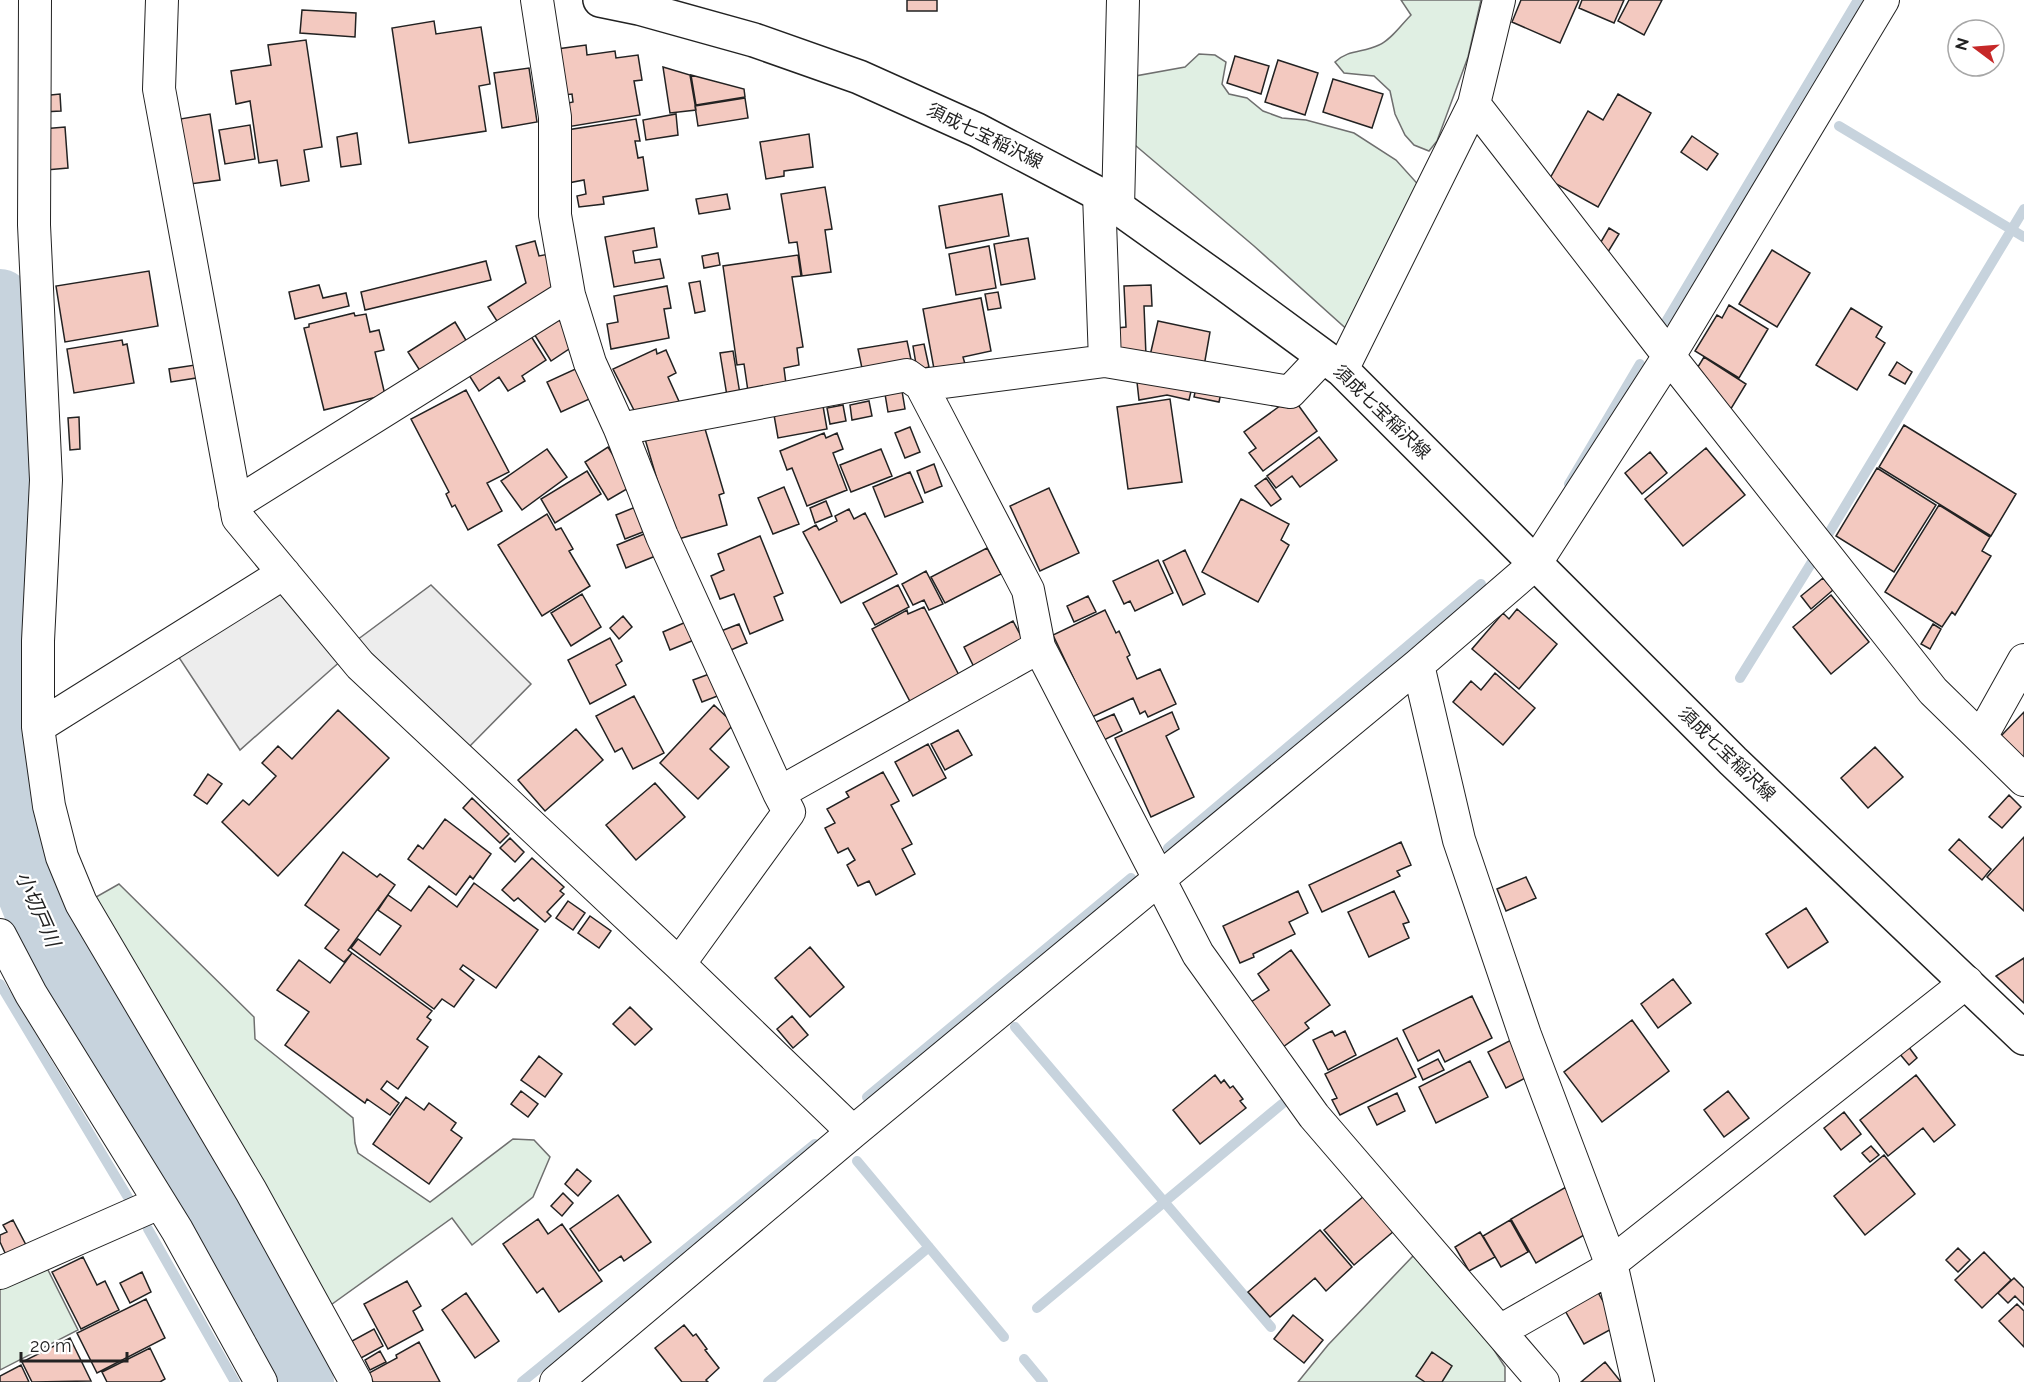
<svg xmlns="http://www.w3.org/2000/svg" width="2024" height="1382" font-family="Raleway,'Noto Sans JP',sans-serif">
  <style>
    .green { fill: #e0efe3; stroke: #6f6f6f; stroke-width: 1.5 }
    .parking { fill: #ededed; stroke: #6f6f6f; stroke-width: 1.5 }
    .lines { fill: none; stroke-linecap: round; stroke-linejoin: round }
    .stream { stroke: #c7d3dd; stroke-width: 10 }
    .river { stroke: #c7d3dd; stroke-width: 64 }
    .building { fill: #f3c9c0; stroke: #222; stroke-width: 1.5 }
    .street-casing { stroke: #222; stroke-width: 34 }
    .secondary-casing { stroke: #222; stroke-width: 36 }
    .street { stroke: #fff; stroke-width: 32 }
    .secondary { stroke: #fff; stroke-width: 33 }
    .labels { text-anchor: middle; stroke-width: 4.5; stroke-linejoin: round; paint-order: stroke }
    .street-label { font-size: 18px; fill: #222; stroke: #fff }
    .water-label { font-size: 20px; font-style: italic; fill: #222; stroke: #fff }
  </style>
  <rect width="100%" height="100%" fill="#fff"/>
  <path class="green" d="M1401 0H1481L1468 57 1437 141 1429 151 1414 145 1405 135 1395 114 1390 91 1374 76 1344 73 1335 62C1349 49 1363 53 1379 45 1391 40 1401 25 1411 15Z
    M1199 54 1215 55 1226 62 1222 84 1229 94 1247 98 1263 111 1282 118 1306 120 1354 133 1396 160 1424 191 1351 333 1254 246 1129 140 1130 77 1185 67Z
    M119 884 254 1017 255 1039 353 1118 355 1143 358 1153 430 1202 513 1139 534 1140 550 1157 533 1197 472 1245 452 1218 328 1307 89 901Z
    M1413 1256 1429 1267 1485 1336 1505 1367V1382H1298L1328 1345Z
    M46 1266 78 1330 0 1370V1286Z"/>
  <path class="parking" d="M431 585 531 684 469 747 357 640Z
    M274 593 290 595 343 659 240 750 178 656Z"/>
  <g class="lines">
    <path class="stream" d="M1839 126 2024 237
      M1667 320 1858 0
      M0 481 5 480
      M1569 484 1640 364
      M1829 533 2024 209
      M1740 678 1812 562
      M1168 848 1481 584
      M0 984 129 1199
      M1015 1027 1271 1327
      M867 1097 1131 878
      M857 1161 1004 1337
      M148 1229 235 1382
      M1037 1308 1282 1104
      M1024 1359 1043 1382
      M522 1382 815 1144
      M768 1382 929 1247"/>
    <path class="river" d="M0 301 5 383 6 789 15 858 46 935 182 1162 302 1382"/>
  </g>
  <path class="building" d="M907 0H937V11H907Z
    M1521 0H1579L1560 43 1512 22Z
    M1582 0H1624L1614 23 1579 8Z
    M1629 0H1662L1644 35 1618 21Z
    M302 10 356 13 355 37 300 33Z
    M434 21 436 34 481 27 490 84 479 86 486 131 409 143 392 28Z
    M306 40 322 147 304 150 309 181 281 186 277 160 259 163 250 101 236 104 231 71 271 65 268 45Z
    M586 45 587 55 615 51 616 58 638 55 642 80 634 81 640 115 567 127 564 104 573 102 572 94 564 95 557 49Z
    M1235 56 1269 66 1261 94 1227 83Z
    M1278 60 1318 73 1305 115 1265 102Z
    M663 67 690 75 696 110 670 113Z
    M529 68 537 122 502 128 494 73Z
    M691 75 744 89 745 97 696 105Z
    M1333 79 1383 94 1372 128 1323 112Z
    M60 94 61 111 42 112 41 96Z
    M1618 94 1651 113 1598 207 1549 180 1588 111 1603 120Z
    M745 98 748 118 698 126 695 106Z
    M210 114 220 180 190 184 180 119Z
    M676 114 678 135 646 140 643 120Z
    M636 119 640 141H635L638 158 643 157 648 190 603 197 604 204 579 207 577 196 586 194 584 180 568 183 567 130Z
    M250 125 255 159 225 164 219 130Z
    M65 127 68 168 46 170 42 129Z
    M357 133 361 164 341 167 337 137Z
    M809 134 813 167 784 171V176L766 179 760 142Z
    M1692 136 1718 154 1707 170 1681 152Z
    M825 187 832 229 825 230 831 272 802 276 797 242 789 243 781 194Z
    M727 194 730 209 699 214 696 199Z
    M1002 194 1009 236 946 248 939 206Z
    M654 228 657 247 633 251 635 263 660 259 664 278 614 287 605 237Z
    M1609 228 1619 234 1608 252 1598 247Z
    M1028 238 1035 279 1001 285 994 244Z
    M535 241 539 256 549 254 558 289 502 329 488 307 526 283 516 246Z
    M989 246 996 288 956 295 949 254Z
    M1772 250 1810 273 1777 327 1739 304Z
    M718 253 720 265 704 268 702 256Z
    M798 255 801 276 792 277 803 347 797 348 799 365 784 368 787 392 749 398 744 364 737 365 723 266Z
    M486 261 491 280 365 310 361 292Z
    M149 271 158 326 65 342 56 286Z
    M700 281 705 311 695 313 689 283Z
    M319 285 323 298 346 293 349 306 295 319 289 292Z
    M1151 285 1152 306H1144L1146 356 1118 358 1117 328 1126 327 1124 286Z
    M667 286 671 308 664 309 669 338 611 349 607 324 618 322 614 296Z
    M998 292 1001 308 988 310 985 294Z
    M981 298 991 351 963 357 965 364 934 369 923 309Z
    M1729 305 1768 329 1739 378 1695 351 1717 315 1722 318Z
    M1851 308 1882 327 1876 337 1885 343 1857 390 1816 365Z
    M354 313 355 316 366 314 370 332 379 330 384 350 375 352 385 395 324 410 304 328 309 327V324Z
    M555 313 575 345 551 361 531 329Z
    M1158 321 1210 332 1203 372 1149 360Z
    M455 322 470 347 424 377 408 352Z
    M529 333 546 360 522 376 525 381 508 391 499 377 479 391 467 372Z
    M122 340 123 345 127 344 134 383 74 393 67 349Z
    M907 341 913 369 864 378 858 349Z
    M924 344 929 367 917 370 913 346Z
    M656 349 657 354 666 350 676 373 668 377 682 408 638 418 613 369Z
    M733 351 740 394 727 396 720 353Z
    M1704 357 1746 384 1729 412 1696 370Z
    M1897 362 1912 372 1905 384 1889 375Z
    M195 365 196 378 171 382 169 369Z
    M582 366 596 396 561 412 547 382Z
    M1137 382 1193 383 1189 400 1167 395 1139 400Z
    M1197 383 1222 388 1219 402 1194 397Z
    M466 390 509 472 487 483 502 511 468 530 455 505 452 507 446 494 449 492 411 419Z
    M902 391 905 409 888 412 885 394Z
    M1170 399 1182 482 1128 489 1117 407Z
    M869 401 872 416 852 420 850 405Z
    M1296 402 1317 431 1263 471 1249 453 1256 448 1244 432 1284 403 1288 408Z
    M843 405 846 421 830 424 827 408Z
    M823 406 827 429 778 438 774 415Z
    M79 417 80 449 70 450 68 418Z
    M703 422 724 493 719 495 727 525 675 540 645 439Z
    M1904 425 2016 494 1991 536 1879 467Z
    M910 427 920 452 905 458 895 433Z
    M824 433 826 438 837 433 843 449 833 453 847 490 807 506 792 468 787 470 780 451Z
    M1319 437 1337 460 1300 487 1292 476 1276 488 1267 476Z
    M608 447 632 486 608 500 585 462Z
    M1706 448 1745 495 1683 546 1645 499Z
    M547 449 567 477 522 510 501 481Z
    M881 449 892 476 851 492 840 465Z
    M1650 452 1667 473 1642 494 1625 473Z
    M934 464 942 486 925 493 917 471Z
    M1877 468 1936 505 1894 572 1836 536Z
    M587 471 601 494 555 523 541 499Z
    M910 472 923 502 885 517 873 487Z
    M1266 478 1281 499 1271 506 1255 486Z
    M784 487 799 524 773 534 758 498Z
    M1049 488 1079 553 1040 571 1010 506Z
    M1241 499 1289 524 1281 540 1289 545 1258 602 1202 572Z
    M826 501 832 516 815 523 810 508Z
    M1939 505 1990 537 1982 551 1991 556 1955 615 1952 612 1942 627 1885 592Z
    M638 506 648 530 625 539 616 515Z
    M849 509 854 519 865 513 897 574 841 603 803 532 816 525 819 530 837 521 835 516Z
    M547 514 556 530 561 528 573 549 569 551 590 586 542 616 498 545Z
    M649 532 658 555 626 568 617 545Z
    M760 536 783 593 774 597 783 620 750 634 734 594 720 599 711 576 724 570 718 554Z
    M987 548 1001 574 945 603 931 577Z
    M1185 550 1205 594 1183 605 1163 561Z
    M1158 560 1173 593 1135 611 1130 601 1124 604 1113 581Z
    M926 571 943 604 929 610 924 600 913 605 902 584Z
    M1823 578 1833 590 1811 609 1801 596Z
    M898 585 909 607 875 625 863 603Z
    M582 594 601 627 571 646 551 613Z
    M1831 595 1869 642 1831 674 1793 627Z
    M1088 596 1096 612 1074 622 1067 606Z
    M924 607 964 685 915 711 872 629 907 610 908 614Z
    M1517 609 1557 644 1519 689 1472 649 1503 613 1509 619Z
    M1105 610 1116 633 1119 631 1130 655 1127 657 1137 679 1160 669 1176 704 1148 717 1145 711 1140 714 1133 698 1092 717 1053 635Z
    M623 616 632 627 619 639 610 628Z
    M1013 621 1028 649 978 675 964 647Z
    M686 622 694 640 670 650 663 632Z
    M739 624 747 643 724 653 716 633Z
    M1933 624 1941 629 1930 649 1921 644Z
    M610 638 622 661 616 665 626 685 590 704 568 660Z
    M712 673 720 695 702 702 693 680Z
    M1495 673 1535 708 1503 745 1453 702 1471 681 1481 690Z
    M634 696 664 753 633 769 622 748 615 752 596 716Z
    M714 705 734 724 710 749 729 767 698 799 660 763Z
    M338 710 389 758 278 876 222 822 243 800 249 805 276 776 262 763 278 746 292 759Z
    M1172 712 1179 729 1166 736 1194 797 1151 817 1115 738Z
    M2024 712V760L2000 737Z
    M1114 714 1122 731 1104 740 1096 722Z
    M576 729 603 760 545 811 518 780Z
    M958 730 972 755 945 770 931 744Z
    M928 744 946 778 913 796 895 762Z
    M1875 747 1903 777 1868 808 1841 778Z
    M883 772 899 801 891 805 912 844 902 849 915 874 876 895 869 881 858 886 847 865 855 860 848 848 838 853 825 828 835 823 827 809 849 797 846 792Z
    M208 774 222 784 207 804 194 795Z
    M655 783 685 817 636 860 606 825Z
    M2009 795 2021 807 2002 828 1989 817Z
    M472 798 509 834 500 843 463 808Z
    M445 819 491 854 473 879 470 876 456 895 408 859 418 845 423 849Z
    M2024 837V911L1987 877Z
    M510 838 524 852 515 862 500 848Z
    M1959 839 1991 869 1982 880 1949 850Z
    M1401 842 1411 865 1397 871 1400 876 1322 912 1309 885Z
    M343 852 377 877 380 874 395 885 348 950 352 953 344 962 325 948 339 930 305 905Z
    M532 858 564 887 560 891 564 894 547 912 551 916 545 922 518 898 514 901 502 890Z
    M1526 877 1536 898 1506 911 1497 889Z
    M474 883 538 930 496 988 463 965 460 969 474 980 454 1007 442 999 434 1009 351 948 358 939 380 955 401 926 378 910 388 895 411 911 429 886 457 907Z
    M1298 891 1308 913 1289 922 1295 934 1253 954 1254 957 1240 963 1223 926Z
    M1394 891 1409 922 1403 924 1409 938 1369 957 1348 912Z
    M568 901 585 913 573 930 556 918Z
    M1806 908 1828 942 1788 968 1766 934Z
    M590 916 611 931 599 948 578 933Z
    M810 947 844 987 810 1017 775 978Z
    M1291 950 1330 1005 1305 1023 1309 1028 1283 1047 1251 1002 1269 990 1258 974Z
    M352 953 432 1011 427 1017 431 1020 417 1039 428 1047 398 1089 387 1081 381 1089 399 1103 390 1115 367 1099 365 1103 285 1045 309 1012 277 990 299 960 330 983Z
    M2024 958V1003L1996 976Z
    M1673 979 1691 1003 1658 1028 1641 1004Z
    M1472 996 1492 1038 1445 1062 1439 1050 1418 1061 1403 1030Z
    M630 1007 652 1029 635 1045 613 1024Z
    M792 1016 808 1035 793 1048 777 1029Z
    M1632 1020 1669 1071 1602 1122 1564 1072Z
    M1332 1031 1335 1036 1345 1031 1356 1055 1328 1070 1313 1040Z
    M1397 1038 1416 1077 1340 1115 1332 1100 1337 1098 1325 1074Z
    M1515 1038 1533 1074 1506 1088 1488 1052Z
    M1908 1046 1917 1058 1909 1065 1899 1053Z
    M539 1056 562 1074 545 1097 521 1080Z
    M1438 1059 1444 1070 1423 1080 1418 1069Z
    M1470 1061 1488 1097 1436 1123 1419 1087Z
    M1215 1075 1221 1083 1224 1080 1230 1088 1233 1086 1243 1099 1240 1101 1246 1108 1200 1144 1173 1110Z
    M1916 1075 1955 1125 1934 1142 1923 1128 1888 1156 1860 1120Z
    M521 1091 538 1104 528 1117 511 1104Z
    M1728 1091 1749 1118 1724 1137 1704 1110Z
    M1397 1093 1405 1111 1377 1125 1368 1107Z
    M406 1097 424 1110 429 1103 456 1123 451 1130 462 1138 429 1184 373 1144Z
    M1844 1112 1861 1134 1841 1150 1824 1128Z
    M1871 1146 1879 1155 1870 1162 1862 1153Z
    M1884 1155 1915 1194 1865 1235 1834 1196Z
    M577 1169 591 1181 578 1196 565 1184Z
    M1566 1187 1591 1231 1536 1263 1511 1219Z
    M563 1193 573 1203 562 1216 551 1206Z
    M618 1195 651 1242 624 1261 621 1256 599 1271 570 1229Z
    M1364 1196 1394 1231 1354 1265 1324 1230Z
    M538 1219 548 1234 562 1224 602 1281 559 1312 543 1288 537 1293 503 1244Z
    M13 1220 26 1245 6 1255 0 1242V1235L7 1232 3 1225Z
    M1510 1220 1528 1252 1501 1267 1483 1236Z
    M1320 1230 1352 1267 1326 1291 1315 1278 1270 1317 1248 1292Z
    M1480 1232 1495 1257 1469 1271 1455 1247Z
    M1958 1248 1970 1260 1958 1272 1946 1260Z
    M1984 1252 2011 1280 1982 1308 1955 1280Z
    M83 1257 97 1285 105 1281 119 1310 81 1329 52 1272Z
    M142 1272 151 1292 130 1303 120 1283Z
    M2014 1278 2024 1288V1305L2015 1296 2008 1303 1998 1293Z
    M407 1281 421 1306 413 1311 423 1330 388 1349 364 1304Z
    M1596 1289 1617 1326 1584 1344 1563 1307Z
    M466 1293 499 1341 475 1358 442 1310Z
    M146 1299 165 1338 97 1373 77 1333Z
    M2017 1304 2024 1311V1347L1999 1321Z
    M1293 1315 1323 1340 1304 1363 1274 1339Z
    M684 1325 693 1336 696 1334 707 1349 705 1350 719 1368 706 1380 708 1382H682L655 1348Z
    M374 1329 383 1346 361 1358 352 1341Z
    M70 1338 91 1381 32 1382 22 1362Z
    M419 1342 440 1382H373L369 1373 397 1358 396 1355Z
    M150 1348 165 1379 160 1382H107L102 1372Z
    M380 1351 386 1362 370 1370 365 1360Z
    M1432 1352 1452 1366 1442 1382H1425L1416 1376Z
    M1605 1362 1621 1382H1581Z
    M21 1365 29 1382H0V1376Z"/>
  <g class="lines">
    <g class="street-casing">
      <path id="street" d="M35 0 34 225 46 480 38 641V727L49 806 62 857 81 903 251 1191 356 1382
        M162 0 159 89 238 518 360 665 679 964 853 1132
        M537 0 555 117V215L569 295 590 363 620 429 662 536 779 793 1039 647
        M1474 104 1669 356 1933 691 2024 780
        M1099 194 1105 361 921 385 1028 590 1039 647 1198 954 1314 1116 1543 1382
        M1118 208 1123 0
        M1105 361 1290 392 1323 357
        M1342 370 1474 104 1499 0
        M620 429 907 375 921 385
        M235 504 569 295
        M1418 665 1459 840 1525 1035 1611 1263 1638 1382
        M38 727 284 573
        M1981 737 2024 660
        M0 935 31 994 177 1230 261 1382
        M679 964 789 812 779 793
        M1611 1263 1967 982
        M0 1273 159 1203
        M1500 1331 1610 1268
        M556 1382 853 1132 1418 665 1535 564 1669 356 1883 0"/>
    </g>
    <g class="secondary-casing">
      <path id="secondary" d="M600 0 639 8 754 40 859 77 977 130 1099 194 1225 284 1342 370 1733 761 2024 1038"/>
    </g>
    <use href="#street" class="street"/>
    <use href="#secondary" class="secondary"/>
  </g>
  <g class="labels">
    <g class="street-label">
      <text transform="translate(985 136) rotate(26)" y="6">須成七宝稲沢線</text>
      <text transform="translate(1382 412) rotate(44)" y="6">須成七宝稲沢線</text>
      <text transform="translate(1727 754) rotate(44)" y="6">須成七宝稲沢線</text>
    </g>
    <g class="water-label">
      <text transform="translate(38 909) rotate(66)" y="7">小切戸川</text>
    </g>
  </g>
  <g transform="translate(1976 48) rotate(286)"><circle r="28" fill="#ffffff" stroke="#a7a7a7" stroke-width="1.5"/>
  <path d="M0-4.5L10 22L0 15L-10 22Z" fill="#c62828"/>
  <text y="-9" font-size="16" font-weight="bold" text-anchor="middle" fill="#222222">N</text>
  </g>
  <path d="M21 1352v9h106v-9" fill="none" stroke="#222222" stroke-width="3"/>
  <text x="30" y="1352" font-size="18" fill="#222222" stroke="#ffffff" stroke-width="4.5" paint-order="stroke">20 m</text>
</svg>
